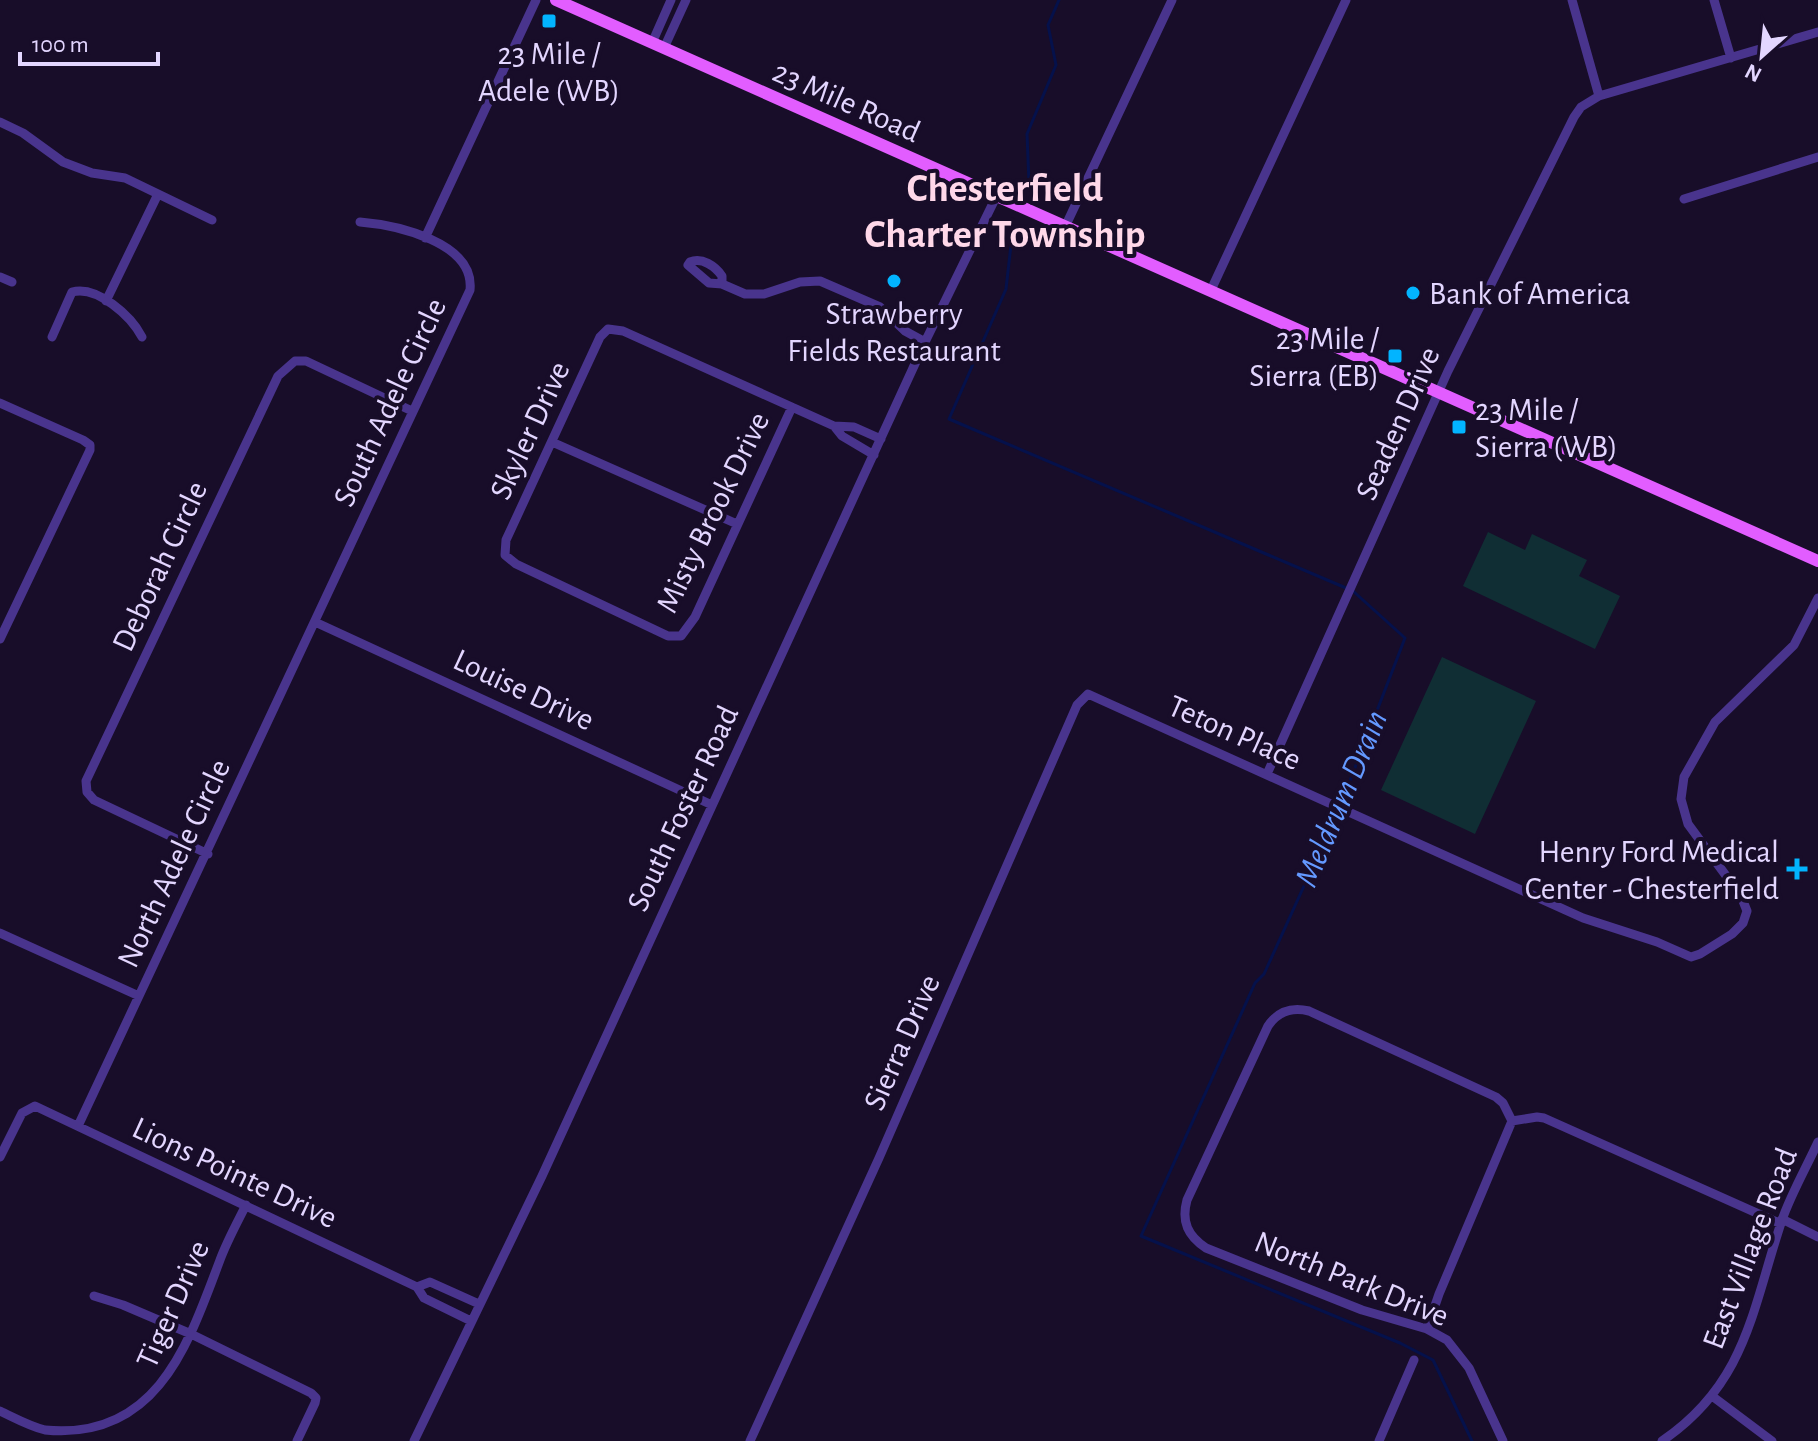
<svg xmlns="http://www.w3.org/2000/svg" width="1818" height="1441" font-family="'Alegreya Sans',sans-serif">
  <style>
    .green { fill: #102e34 }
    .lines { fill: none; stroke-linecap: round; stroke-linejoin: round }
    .stream { stroke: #05114b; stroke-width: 3 }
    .minor { stroke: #49348d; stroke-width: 9 }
    .major { stroke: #e25dff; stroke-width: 12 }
    .poi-dot { fill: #02b4ff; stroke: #180d29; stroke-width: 3 }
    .labels { text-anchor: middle; stroke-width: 8; stroke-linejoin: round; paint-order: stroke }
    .poi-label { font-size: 32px; fill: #e3d6ff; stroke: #180d29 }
    .street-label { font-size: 32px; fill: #e3d6ff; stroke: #180d29 }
    .water-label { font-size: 34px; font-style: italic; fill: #6499ff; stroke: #180d29 }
    .district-label { font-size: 40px; font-weight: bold; fill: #ffd8e9; stroke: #180d29 }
  </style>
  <rect width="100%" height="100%" fill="#180d29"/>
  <path class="green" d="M1488 532 1525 550 1532 534 1587 560 1579 576 1620 596 1595 649 1463 586Z
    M1442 657 1536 701 1475 834 1381 790Z"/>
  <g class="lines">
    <path class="stream" d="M1029 183 1027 134 1056 65 1048 25 1059 0
      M1013 227 1006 289 949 419 1346 588
      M1341 804 1405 638 1353 591
      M1338 811 1264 974 1255 983 1141 1236 1400 1343 1433 1360 1472 1441"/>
    <path class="minor" d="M1572 0 1599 96
      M1714 0 1731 58
      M652 43 671 0
      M664 48 686 0
      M0 122 23 133 63 162 92 173 125 178 212 220
      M1684 199 1818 157
      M1065 227 1172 0
      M425 238 536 0
      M0 277 12 282
      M722 284V276C715 266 702 257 690 262L688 265 709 283 722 284 745 294H764L800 282 820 281 880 307 905 331 925 342
      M1211 290 1346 0
      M106 301 158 194
      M52 337 72 292C97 285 131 316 142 337
      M0 403 83 440 90 445V450L0 639
      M792 407 695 617 681 636H668L516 564 505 555 506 540 600 337 608 329 623 331 834 426
      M552 442 737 524
      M874 455 842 436 834 426 854 427 881 439
      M315 622 712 805
      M1267 774 1448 371 1574 117 1581 107 1599 96 1818 32
      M208 854 94 800 87 792 86 781 278 376 295 361H306L412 411
      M0 933 139 996
      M78 1126 470 290C475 242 396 225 360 222
      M0 1157 22 1113 35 1106 417 1287
      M1782 1219 1818 1237
      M94 1296 123 1305 191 1334 311 1393 316 1398 315 1403 297 1441
      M471 1321 424 1298 417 1287 430 1282 479 1304
      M1427 1329 1439 1294 1512 1121
      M1712 1396 1772 1441
      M0 1411C15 1418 29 1426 45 1430 158 1441 189 1342 220 1260 227 1241 237 1223 246 1205
      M414 1441 542 1176 925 342 996 197
      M750 1441 879 1158 1077 705 1088 694 1583 918 1657 942 1691 957 1700 954 1732 934 1743 923 1747 911 1741 896 1688 824 1681 799 1684 777 1715 722 1794 645 1818 598
      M1379 1441 1414 1360
      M1503 1441 1469 1368 1447 1340 1427 1329 1362 1310 1206 1248C1188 1236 1181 1222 1187 1200L1268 1026C1278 1011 1292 1007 1309 1011L1496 1097 1503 1103 1512 1121 1537 1117 1544 1118 1781 1224
      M1662 1441C1747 1383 1752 1309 1782 1220 1791 1194 1806 1168 1818 1142"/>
    <path class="major" d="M556 0 1818 561"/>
  </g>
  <g class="poi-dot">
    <rect x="541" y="13" width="16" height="16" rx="4"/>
    <circle cx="894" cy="281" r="8"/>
    <circle cx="1413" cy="293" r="8"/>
    <rect x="1387" y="348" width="16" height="16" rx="4"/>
    <rect x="1451" y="419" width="16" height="16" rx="4"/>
    <path d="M1793 857h8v8h8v8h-8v8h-8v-8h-8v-8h8z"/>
  </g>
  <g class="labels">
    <g class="poi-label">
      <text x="549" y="64">23 Mile /<tspan x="549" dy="37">Adele (WB)</tspan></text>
      <text x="1429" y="304" text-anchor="start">Bank of America</text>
      <text x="894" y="324">Strawberry<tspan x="894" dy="37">Fields Restaurant</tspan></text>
      <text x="1379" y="349" text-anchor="end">23 Mile /<tspan x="1379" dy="37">Sierra (EB)</tspan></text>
      <text x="1475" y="420" text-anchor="start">23 Mile /<tspan x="1475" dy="37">Sierra (WB)</tspan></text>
      <text x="1779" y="862" text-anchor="end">Henry Ford Medical<tspan x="1779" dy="37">Center - Chesterfield</tspan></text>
    </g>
    <g class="street-label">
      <text transform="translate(847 101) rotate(24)" y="11">23 Mile Road</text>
      <text transform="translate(389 402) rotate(-65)" y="11">South Adele Circle</text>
      <text transform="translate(1397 423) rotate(-66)" y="11">Seaden Drive</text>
      <text transform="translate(529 430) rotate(-65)" y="11">Skyler Drive</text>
      <text transform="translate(712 512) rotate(-64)" y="11">Misty Brook Drive</text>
      <text transform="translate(159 566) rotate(-65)" y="11">Deborah Circle</text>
      <text transform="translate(524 689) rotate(25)" y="11">Louise Drive</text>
      <text transform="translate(1235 732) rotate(24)" y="11">Teton Place</text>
      <text transform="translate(682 808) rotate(-65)" y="11">South Foster Road</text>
      <text transform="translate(173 863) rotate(-65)" y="11">North Adele Circle</text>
      <text transform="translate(901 1042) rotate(-66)" y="11">Sierra Drive</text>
      <text transform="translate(235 1172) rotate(25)" y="11">Lions Pointe Drive</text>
      <text transform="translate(1749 1248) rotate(-69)" y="11">East Village Road</text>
      <text transform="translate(1352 1278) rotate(22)" y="11">North Park Drive</text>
      <text transform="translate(172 1304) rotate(-66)" y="11">Tiger Drive</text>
    </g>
    <g class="water-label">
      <text transform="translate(1340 798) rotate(-67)" y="12">Meldrum Drain</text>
    </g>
    <g class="district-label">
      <text x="1005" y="201">Chesterfield<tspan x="1005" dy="46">Charter Township</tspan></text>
    </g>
  </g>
  <g transform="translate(1762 56) rotate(207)" stroke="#180d29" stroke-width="6" paint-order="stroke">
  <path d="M0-6L14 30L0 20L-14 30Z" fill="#e3d6ff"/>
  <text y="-12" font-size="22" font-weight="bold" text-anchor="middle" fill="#e3d6ff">N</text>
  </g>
  <path d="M20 52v12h138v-12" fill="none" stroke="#e3d6ff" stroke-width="4"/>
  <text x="32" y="52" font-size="24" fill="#e3d6ff" stroke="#180d29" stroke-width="6" paint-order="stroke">100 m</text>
</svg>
